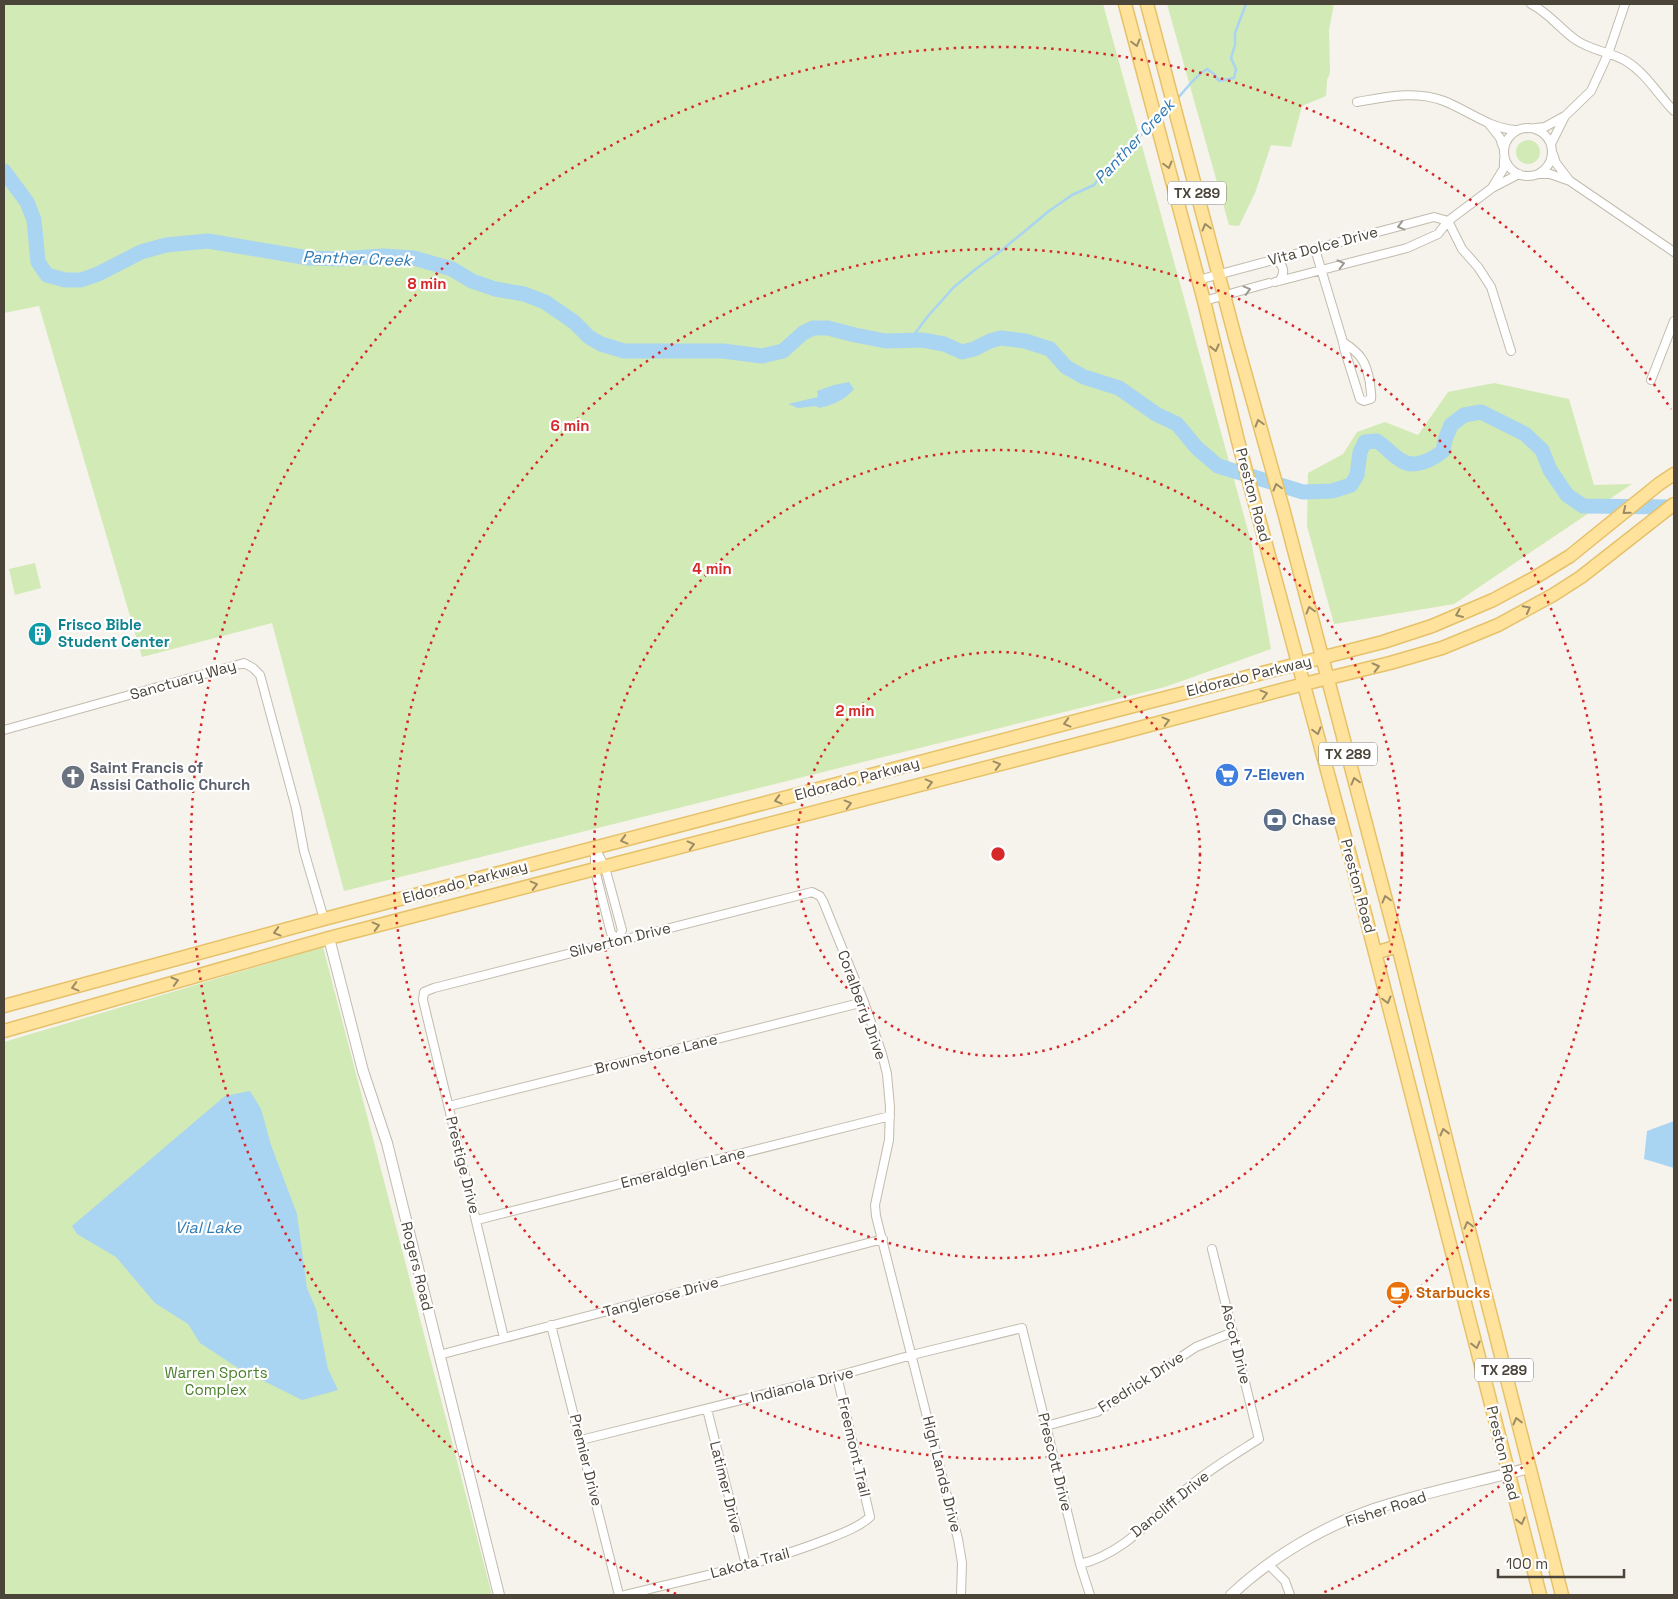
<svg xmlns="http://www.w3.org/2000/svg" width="1678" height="1599" font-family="'Space Grotesk',sans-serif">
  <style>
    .green { fill: #d2eab5 }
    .water { fill: #a9d4f2 }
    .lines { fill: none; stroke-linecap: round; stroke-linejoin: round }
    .stream { stroke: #a9d4f2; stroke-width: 2.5 }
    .river { stroke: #a9d4f2; stroke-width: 15 }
    .minor-casing { stroke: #c2bbae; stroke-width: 10 }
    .tertiary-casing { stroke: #c2bbae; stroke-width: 12 }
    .primary-casing { stroke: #e6c16a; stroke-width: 15 }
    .minor { stroke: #fff; stroke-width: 8 }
    .tertiary { stroke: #fff; stroke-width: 10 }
    .primary { stroke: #ffe39c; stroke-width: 12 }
    .oneway { stroke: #9c8c66 }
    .oneway2 { stroke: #9c9892 }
    .ring { fill: none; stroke: #d62828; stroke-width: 2.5; stroke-dasharray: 2.5 5 }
    .labels { text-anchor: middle; stroke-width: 4.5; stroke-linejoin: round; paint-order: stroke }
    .shield { fill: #fff; stroke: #817c74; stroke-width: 1 }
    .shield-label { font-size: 14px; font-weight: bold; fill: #4b4439 }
    .street-label { font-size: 15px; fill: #4b4439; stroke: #fff }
    .culture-label { font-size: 15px; font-weight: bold; fill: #0d838f; stroke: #fff; text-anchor: start }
    .worship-label { font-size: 15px; font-weight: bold; fill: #5b616d; stroke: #fff; text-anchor: start }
    .shop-label { font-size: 15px; font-weight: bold; fill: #366cbe; stroke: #fff; text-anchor: start }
    .service-label { font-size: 15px; font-weight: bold; fill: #4e5e75; stroke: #fff; text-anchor: start }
    .food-label { font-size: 15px; font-weight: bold; fill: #c56008; stroke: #fff; text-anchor: start }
    .park-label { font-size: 15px; fill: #4a7f2a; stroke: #fff }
    .water-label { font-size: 16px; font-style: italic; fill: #2e7ab2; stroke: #fff }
    .centre { fill: #d62828; stroke: #fff; stroke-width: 2.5 }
    .ring-label { font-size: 15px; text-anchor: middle; font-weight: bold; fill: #d62828; stroke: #fff; stroke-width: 4.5; stroke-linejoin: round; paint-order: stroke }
  </style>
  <rect width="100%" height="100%" fill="#f6f3ec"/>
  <path class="green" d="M4 4H1103L1252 545 1271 649 1165 687 344 891 272 623 142 657 39 306 4 313Z
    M1167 4H1334L1329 30 1330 73 1327 80 1326 96 1302 106 1291 147 1271 145 1255 193 1239 226 1229 225Z
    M1516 152a12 12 0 1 1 24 0a12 12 0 1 1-24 0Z
    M1494 383 1569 399 1594 485 1632 484 1454 604 1334 624 1307 526 1308 473 1343 454 1357 432 1385 422 1418 435 1448 392Z
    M35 563 41 588 15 595 9 569Z
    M323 947 492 1595H4V1042Z"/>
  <path class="water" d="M849 382 854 389C845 400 833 405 819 408L816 406 798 408 788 404 818 397 817 391 834 385Z
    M250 1091 261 1109 271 1145 297 1214 307 1288 316 1309 328 1369 338 1390 302 1400 238 1368 200 1343 188 1324 155 1303 116 1257 77 1234 72 1226 225 1096Z
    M1674 1121V1168L1644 1159 1647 1131Z"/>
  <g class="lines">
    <path class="stream" d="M1177 99C1187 88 1194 77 1207 69L1214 74 1219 81 1234 78 1236 69 1231 58 1235 45V33L1246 4
      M1159 117 1169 107
      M910 340 928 316 954 287 977 268 1002 250 1049 211 1072 195 1094 185 1112 161 1152 125"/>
    <path class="river" d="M4 171 27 202 34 220 38 262 47 275 65 280H81L98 274 141 252 166 245 208 241 309 258 339 259 383 256 414 258 452 269 472 281 495 289 524 294 545 302 574 322 589 337 601 344 624 351H723L762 356 783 351 803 333 813 328H828L855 335 886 341 922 340 944 344 962 352 974 349 990 341 1001 338 1025 341 1050 349 1066 367 1084 377 1119 388 1156 414 1177 424 1197 448 1218 466 1303 492 1332 491 1351 485 1357 475 1360 452 1365 442 1377 441C1385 446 1394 457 1402 461 1415 469 1433 459 1443 451L1445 440 1451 425 1464 415 1481 412 1525 434 1542 450 1550 470 1567 495 1583 506 1674 507"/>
    <g class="minor-casing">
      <path id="minor" d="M1531 4C1549 13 1560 29 1576 40 1592 51 1611 52 1626 61 1647 74 1658 95 1674 111
        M1357 102C1386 97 1416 90 1444 101 1469 111 1489 128 1515 130
        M1489 124 1500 138 1503 147
        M1504 152a24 24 0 1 1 48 0a24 24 0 1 1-48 0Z
        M1536 128 1545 127 1565 116 1591 91 1608 54 1625 4
        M1551 144 1564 118
        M1553 154 1556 163 1569 180
        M1538 174H1550L1570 181 1674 252
        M1493 186 1504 168V160
        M1448 221 1462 249 1478 267 1491 287 1511 351
        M1315 249 1343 342 1344 348 1360 399 1364 401 1371 399C1372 394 1370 389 1370 383 1366 361 1361 354 1343 342
        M1274 259C1284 264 1286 273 1279 281
        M1198 280 1434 217 1448 221
        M1275 282 1407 248 1438 234 1448 221 1492 188 1519 174
        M1204 301 1269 283
        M1651 380 1674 321
        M4 730 244 663 253 668 260 675 296 808 304 851 324 919
        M595 848 605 867 622 930 618 940 611 933 597 878 595 869Z
        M449 1106 864 1002
        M477 1220 890 1116
        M551 1325 619 1595
        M504 1338 423 1000 424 992 434 988 812 892 820 896 823 901 864 1002 882 1054 887 1074 890 1107 889 1140 875 1205 876 1216 958 1539 962 1563 961 1595
        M439 1355 883 1239
        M707 1409 746 1565
        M1046 1426 1097 1412 1196 1347 1233 1332
        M581 1440 837 1376 912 1355 1022 1328 1080 1564 1090 1595
        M1080 1564C1126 1554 1159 1510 1195 1482 1215 1466 1237 1453 1259 1439L1212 1249
        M1269 1565 1285 1581 1290 1595
        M625 1595C692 1578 761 1565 825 1540 840 1534 858 1528 870 1517L837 1376"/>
    </g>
    <g class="tertiary-casing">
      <path id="tertiary" d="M329 938 363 1071 387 1143 499 1595
        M1231 1595C1270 1558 1322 1527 1374 1509 1424 1492 1478 1482 1529 1468"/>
    </g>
    <g class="primary-casing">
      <path id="primary" d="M1125 4 1204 301 1238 441 1351 859 1540 1595
        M1147 4 1235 337 1284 512 1398 946 1456 1179 1562 1595
        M1375 953 1398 946
        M4 1006 324 919 1114 711 1383 642 1432 626 1493 600 1534 578 1570 556 1659 484 1674 474
        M4 1031 329 938 1120 733 1304 684 1390 663 1442 648 1498 625 1553 595 1581 577 1674 504"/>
    </g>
    <use href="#minor" class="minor"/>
    <use href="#tertiary" class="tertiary"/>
    <use href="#primary" class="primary"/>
  </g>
  <defs><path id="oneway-chevron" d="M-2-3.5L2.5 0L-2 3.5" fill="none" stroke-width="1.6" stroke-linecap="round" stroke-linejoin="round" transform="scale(1.25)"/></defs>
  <g class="oneway">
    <use href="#oneway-chevron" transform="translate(1136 43) rotate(75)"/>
    <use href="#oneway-chevron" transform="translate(1168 165) rotate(75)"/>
    <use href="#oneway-chevron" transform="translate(1206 227) rotate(-105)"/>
    <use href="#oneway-chevron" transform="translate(1215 348) rotate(76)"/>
    <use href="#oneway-chevron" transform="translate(1259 423) rotate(-106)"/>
    <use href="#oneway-chevron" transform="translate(1277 487) rotate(-105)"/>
    <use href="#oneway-chevron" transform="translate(1626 511) rotate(141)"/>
    <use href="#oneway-chevron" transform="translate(1527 609) rotate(-28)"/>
    <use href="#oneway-chevron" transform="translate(1310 610) rotate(-105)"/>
    <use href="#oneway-chevron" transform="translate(1459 614) rotate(157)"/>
    <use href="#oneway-chevron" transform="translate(1376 667) rotate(-14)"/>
    <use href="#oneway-chevron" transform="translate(1264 694) rotate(-15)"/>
    <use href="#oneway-chevron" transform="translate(1166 721) rotate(-15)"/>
    <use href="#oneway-chevron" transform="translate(1067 723) rotate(165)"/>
    <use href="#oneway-chevron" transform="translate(1317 731) rotate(75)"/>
    <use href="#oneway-chevron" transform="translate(997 765) rotate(-15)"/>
    <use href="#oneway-chevron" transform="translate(1355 781) rotate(-105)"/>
    <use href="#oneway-chevron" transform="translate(929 783) rotate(-15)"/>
    <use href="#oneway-chevron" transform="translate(778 800) rotate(165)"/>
    <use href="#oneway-chevron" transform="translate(848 804) rotate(-15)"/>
    <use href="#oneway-chevron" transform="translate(624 840) rotate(165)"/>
    <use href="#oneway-chevron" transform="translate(691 845) rotate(-15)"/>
    <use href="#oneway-chevron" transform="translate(534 885) rotate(-15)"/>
    <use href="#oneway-chevron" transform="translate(1386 899) rotate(-105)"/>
    <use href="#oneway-chevron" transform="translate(376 926) rotate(-15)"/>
    <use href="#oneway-chevron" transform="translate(277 932) rotate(165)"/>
    <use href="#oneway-chevron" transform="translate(175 981) rotate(-16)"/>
    <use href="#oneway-chevron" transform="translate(75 987) rotate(165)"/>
    <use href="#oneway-chevron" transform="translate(1387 1000) rotate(75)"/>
    <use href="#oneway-chevron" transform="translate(1444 1132) rotate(-104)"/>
    <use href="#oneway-chevron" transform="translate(1468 1225) rotate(-105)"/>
    <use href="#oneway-chevron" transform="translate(1476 1345) rotate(76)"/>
    <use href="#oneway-chevron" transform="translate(1517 1421) rotate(-104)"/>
    <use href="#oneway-chevron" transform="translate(1521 1521) rotate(76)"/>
  </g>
  <g class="oneway2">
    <use href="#oneway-chevron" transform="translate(1401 226) rotate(165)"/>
    <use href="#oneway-chevron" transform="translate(1341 264) rotate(-14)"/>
    <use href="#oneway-chevron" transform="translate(1247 290) rotate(-15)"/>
  </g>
  <g class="ring">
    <circle cx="998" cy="854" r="202"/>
    <circle cx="998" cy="854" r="404"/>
    <circle cx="998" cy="854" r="605"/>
    <path d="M1671 1299A807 807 0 0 1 1320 1594M676 1594A807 807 0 1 1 1671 409"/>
  </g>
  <defs>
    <g id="building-disc" transform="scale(1.25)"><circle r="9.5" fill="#0f9aa8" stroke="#fff"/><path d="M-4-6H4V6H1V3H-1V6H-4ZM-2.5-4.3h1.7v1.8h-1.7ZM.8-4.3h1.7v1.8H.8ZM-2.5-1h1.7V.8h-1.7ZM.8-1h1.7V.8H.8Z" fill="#fff"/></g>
    <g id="supermarket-disc" transform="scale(1.25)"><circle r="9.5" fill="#3f7fe0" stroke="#fff"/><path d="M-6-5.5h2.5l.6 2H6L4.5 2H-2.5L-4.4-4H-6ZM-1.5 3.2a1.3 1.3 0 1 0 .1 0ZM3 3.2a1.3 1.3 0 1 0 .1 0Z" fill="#fff"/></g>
    <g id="church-disc" transform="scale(1.25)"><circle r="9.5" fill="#6b7280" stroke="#fff"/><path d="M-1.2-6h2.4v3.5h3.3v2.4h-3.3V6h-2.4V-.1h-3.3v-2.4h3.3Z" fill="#fff"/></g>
    <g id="bank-disc" transform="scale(1.25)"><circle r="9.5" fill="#5c6f8a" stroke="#fff"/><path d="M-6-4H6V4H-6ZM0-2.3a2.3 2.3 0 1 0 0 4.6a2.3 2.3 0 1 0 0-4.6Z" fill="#fff"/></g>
    <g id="cafe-disc" transform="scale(1.25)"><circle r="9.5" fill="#e8710a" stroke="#fff"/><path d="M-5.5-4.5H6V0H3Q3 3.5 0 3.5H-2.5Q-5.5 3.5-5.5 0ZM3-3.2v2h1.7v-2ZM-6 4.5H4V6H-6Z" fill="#fff"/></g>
  </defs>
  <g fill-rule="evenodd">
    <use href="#building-disc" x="40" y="634"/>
    <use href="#supermarket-disc" x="1227" y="775"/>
    <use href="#church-disc" x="73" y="777"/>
    <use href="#bank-disc" x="1275" y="820"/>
    <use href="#cafe-disc" x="1398" y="1293"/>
  </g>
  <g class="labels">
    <g class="shield">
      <rect x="1168" y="181.5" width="58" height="23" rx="4"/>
      <rect x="1319" y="742.5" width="58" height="23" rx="4"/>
      <rect x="1475" y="1358.5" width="58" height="23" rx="4"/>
    </g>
    <g class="shield-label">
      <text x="1197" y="198">TX 289</text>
      <text x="1348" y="759">TX 289</text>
      <text x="1504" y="1375">TX 289</text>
    </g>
    <g class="street-label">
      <text transform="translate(1323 246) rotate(-15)" y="5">Vita Dolce Drive</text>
      <text transform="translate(1253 495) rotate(75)" y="5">Preston Road</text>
      <text transform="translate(1249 676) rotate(-14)" y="5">Eldorado Parkway</text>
      <text transform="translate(183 680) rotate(-16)" y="5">Sanctuary Way</text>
      <text transform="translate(857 779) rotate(-15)" y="5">Eldorado Parkway</text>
      <text transform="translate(465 882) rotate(-15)" y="5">Eldorado Parkway</text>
      <text transform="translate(1358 886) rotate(75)" y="5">Preston Road</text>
      <text transform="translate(620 940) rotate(-14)" y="5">Silverton Drive</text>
      <text transform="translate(862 1005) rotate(70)" y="5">Coralberry Drive</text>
      <text transform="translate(656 1054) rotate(-14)" y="5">Brownstone Lane</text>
      <text transform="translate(463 1165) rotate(76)" y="5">Prestige Drive</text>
      <text transform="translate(683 1168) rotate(-14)" y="5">Emeraldglen Lane</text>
      <text transform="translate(417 1266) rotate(76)" y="5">Rogers Road</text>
      <text transform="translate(661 1297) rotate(-15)" y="5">Tanglerose Drive</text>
      <text transform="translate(1236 1344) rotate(76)" y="5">Ascot Drive</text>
      <text transform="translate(1141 1382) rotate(-33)" y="5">Fredrick Drive</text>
      <text transform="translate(802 1385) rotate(-14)" y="5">Indianola Drive</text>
      <text transform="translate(854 1447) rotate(77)" y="5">Freemont Trail</text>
      <text transform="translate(1503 1453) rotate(76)" y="5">Preston Road</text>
      <text transform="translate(586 1460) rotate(76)" y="5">Premier Drive</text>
      <text transform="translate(1055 1462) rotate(76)" y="5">Prescott Drive</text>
      <text transform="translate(942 1474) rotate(76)" y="5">High Lands Drive</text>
      <text transform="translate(726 1487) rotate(76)" y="5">Latimer Drive</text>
      <text transform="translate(1170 1504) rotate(-39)" y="5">Dancliff Drive</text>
      <text transform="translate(1386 1509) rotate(-18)" y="5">Fisher Road</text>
      <text transform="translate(750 1563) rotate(-15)" y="5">Lakota Trail</text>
    </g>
    <g class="culture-label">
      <text x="58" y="630">Frisco Bible<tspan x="58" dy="17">Student Center</tspan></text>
    </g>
    <g class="worship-label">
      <text x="90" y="773">Saint Francis of<tspan x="90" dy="17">Assisi Catholic Church</tspan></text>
    </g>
    <g class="shop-label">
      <text x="1244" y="780">7-Eleven</text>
    </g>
    <g class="service-label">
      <text x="1292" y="825">Chase</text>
    </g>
    <g class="food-label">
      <text x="1416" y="1298">Starbucks</text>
    </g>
    <g class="park-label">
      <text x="216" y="1378">Warren Sports<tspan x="216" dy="17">Complex</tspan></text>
    </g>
    <g class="water-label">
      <text transform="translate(1134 141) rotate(-47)" y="6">Panther Creek</text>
      <text transform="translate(357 258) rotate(2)" y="6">Panther Creek</text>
      <text x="208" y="1233">Vial Lake</text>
    </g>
  </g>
  <circle cx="998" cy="854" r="8" class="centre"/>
  <g class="ring-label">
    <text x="427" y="289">8 min</text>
    <text x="570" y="431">6 min</text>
    <text x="712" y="574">4 min</text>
    <text x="855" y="716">2 min</text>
  </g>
  <rect width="1678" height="1599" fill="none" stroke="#4b4439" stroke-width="10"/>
  <path d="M1498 1569v8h126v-8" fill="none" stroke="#4b4439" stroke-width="2.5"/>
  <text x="1506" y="1569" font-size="15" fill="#4b4439" stroke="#ffffff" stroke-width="4" paint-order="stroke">100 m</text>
</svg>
